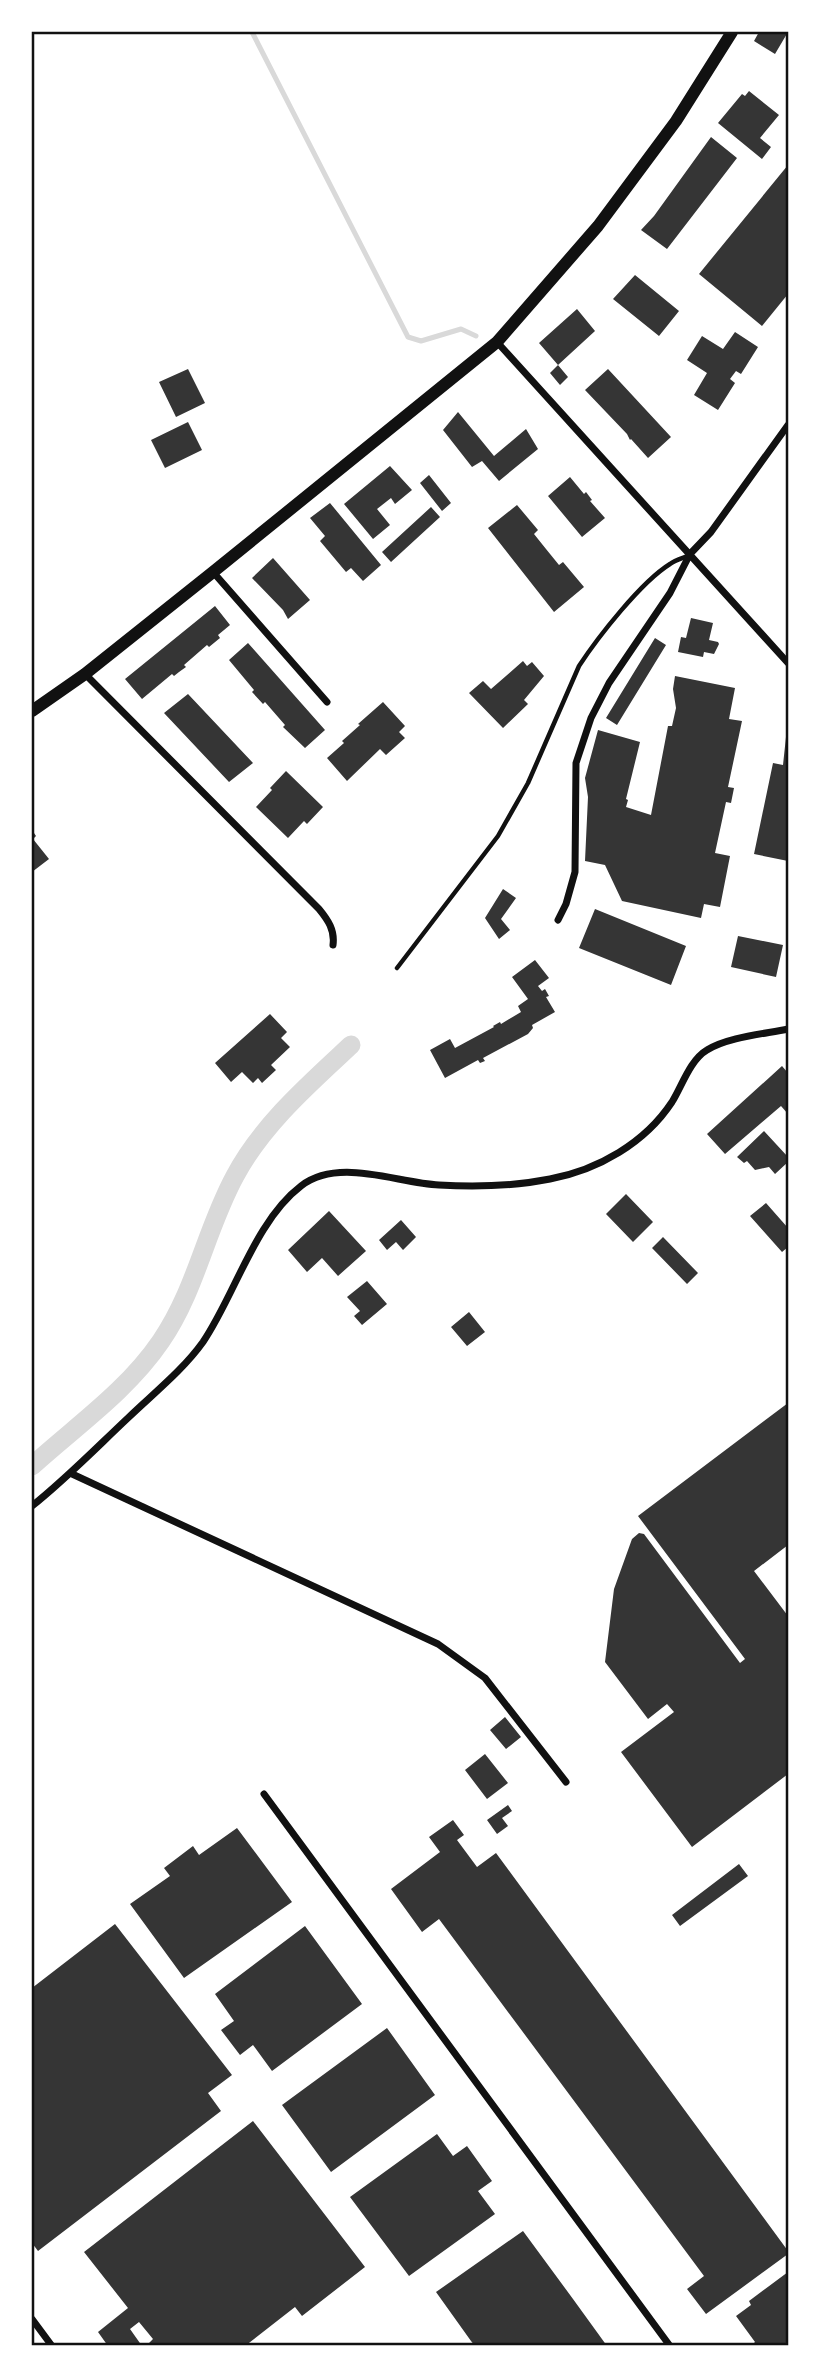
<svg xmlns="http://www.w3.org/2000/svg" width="820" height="2377" font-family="'Open Sans',sans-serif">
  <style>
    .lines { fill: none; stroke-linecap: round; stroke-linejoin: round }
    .stream { stroke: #d9d9d9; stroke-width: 5 }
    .canal { stroke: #d9d9d9; stroke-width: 19 }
    .building { fill: #353535 }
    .service { stroke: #111; stroke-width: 4.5 }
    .minor { stroke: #111; stroke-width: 7 }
    .tertiary { stroke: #111; stroke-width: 12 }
    .neatline { fill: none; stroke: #111; stroke-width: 2.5 }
  </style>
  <rect width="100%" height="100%" fill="#fff"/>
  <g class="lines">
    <path class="stream" d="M252 32 408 337 421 341 461 329 476 336"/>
    <path class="canal" d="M32 1466C76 1426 127 1391 161 1341 196 1290 206 1229 235 1176 262 1125 309 1084 351 1045"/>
  </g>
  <path class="building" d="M759 32H788L775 54 754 41Z
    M749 91 779 115 760 138 771 147 762 159 718 123 742 94 745 96Z
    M711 137 737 158 667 249 641 230 654 216Z
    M788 165V294L762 326 699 274Z
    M635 275 679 311 659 336 613 299Z
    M577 309 595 331 558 365 539 343Z
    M735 332 758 347 741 374 736 371 730 379 735 383 718 410 694 395 707 373 687 360 702 336 723 349Z
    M558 365 568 377 560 385 550 373Z
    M188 369 205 403 176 417 159 382Z
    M608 369 671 437 648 458 631 439 630 440 627 434 585 390Z
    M458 412 494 456 526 429 538 449 499 481 482 461 472 467 443 430Z
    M188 422 202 450 165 468 151 440Z
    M390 466 412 490 395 504 391 498 377 509 390 525 373 539 344 504Z
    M429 475 451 503 442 511 420 483Z
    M570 477 584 494 586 492 592 500 590 501 605 518 582 537 548 496Z
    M330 503 381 565 363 581 351 568 346 572 320 541 325 536 310 518Z
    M517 505 538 530 534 534 546 549 559 565 563 562 584 587 554 612 488 528Z
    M431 507 440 517 391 562 382 552Z
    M273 558 310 600 288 619 283 610 252 578Z
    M215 606 230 625 218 635 220 638 209 647 207 645 184 665 186 667 179 672 174 676 172 674 142 699 125 679Z
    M691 618 713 623 709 640 718 642 719 644 714 654 704 652 703 657 678 652 681 637 686 638Z
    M655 638 666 645 617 725 606 718Z
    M248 643 325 730 305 748 283 727 285 725 265 702 263 704 252 692 254 690 229 660Z
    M523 661 527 666 532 662 544 676 524 700 528 704 503 728 469 693 483 681 491 689Z
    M675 676 735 688 729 719 742 721 728 787 734 788 731 803 726 802 715 853 730 856 720 907 704 904 701 918 622 901 605 865 585 861 588 797 585 778 598 730 640 742 626 799 628 800 626 807 651 815 668 726H672L676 708 673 689Z
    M188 694 253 763 229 782 164 713Z
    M383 702 405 726 399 732 405 738 386 755 380 749 347 781 327 758 344 743 342 741 360 725 358 724Z
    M786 737 788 738V861L754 854 773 763 783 765Z
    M286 771 323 807 307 824 304 821 288 838 256 807 272 790 270 788Z
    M32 830 36 836 33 839 49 859 32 872Z
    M503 889 516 898 501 919 510 930 499 939 485 918Z
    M595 909 686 946 671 985 579 948Z
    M738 936 783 945 776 977 731 967Z
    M535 960 549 978 538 986 542 991 545 989 549 996 546 997 555 1012 532 1025 533 1028 528 1034 483 1058 485 1061 480 1063 478 1060 445 1078 430 1050 450 1039 455 1048 494 1027 493 1026 500 1022 501 1024 521 1012 518 1006 528 999 512 977Z
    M270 1014 287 1032 281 1038 290 1047 271 1065 276 1070 262 1083 258 1078 253 1083 242 1072 231 1082 215 1063Z
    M782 1066 788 1073V1114L781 1106 725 1154 707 1134Z
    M764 1131 788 1157V1162L775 1174 769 1167 755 1170 747 1161 744 1163 737 1157Z
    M626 1194 653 1222 633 1242 606 1214Z
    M766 1203 788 1228V1247L782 1252 750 1216Z
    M329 1211 366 1251 338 1276 322 1258 307 1272 288 1250Z
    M401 1220 416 1237 403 1250 396 1242 387 1250 379 1240Z
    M663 1237 698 1273 687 1284 652 1248Z
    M367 1281 387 1304 362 1325 354 1316 360 1311 347 1297Z
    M469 1312 485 1332 467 1346 451 1327Z
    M788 1403V1545L754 1571 788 1616V1774L692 1847 621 1752 674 1712 667 1704 648 1719 605 1662 614 1589 632 1539 639 1533 644 1534 740 1663 745 1659 638 1516Z
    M505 1717 521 1737 506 1749 490 1730Z
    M485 1754 508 1783 487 1799 465 1770Z
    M508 1805 512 1811 502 1818 508 1826 497 1834 487 1820Z
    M453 1820 464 1835 457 1840 477 1867 496 1853 788 2251V2254L706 2314 687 2289 704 2276 439 1919 422 1932 391 1889 440 1852 429 1837Z
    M237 1828 292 1902 184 1978 130 1904 170 1876 164 1868 193 1846 199 1855Z
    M739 1864 748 1876 680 1926 672 1915Z
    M115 1924 232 2075 208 2093 221 2111 38 2251 32 2243V1988Z
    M305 1926 362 2004 272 2071 253 2045 240 2055 221 2030 234 2021 215 1994Z
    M387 2028 435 2095 331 2172 282 2105Z
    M253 2121 365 2267 302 2316 295 2307 245 2346H146L153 2339 139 2322 130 2329 142 2346H108L98 2332 128 2308 84 2252Z
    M437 2134 453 2156 467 2146 492 2181 478 2191 495 2214 409 2276 350 2197Z
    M523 2231 573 2299 607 2346H475L471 2341 436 2292Z
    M788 2272V2346H751L755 2342 736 2316 751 2305 749 2301Z"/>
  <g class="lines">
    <path class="service" d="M397 968 498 836 528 783 579 666C598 637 641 582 670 564 675 560 683 558 690 555"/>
    <path class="minor" d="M497 342 788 663
      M213 572 327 702
      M85 674 319 909C328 920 335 930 333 945
      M558 920 566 904 575 872 576 763 591 718 609 683 670 593 690 554 711 532 788 425
      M70 1473 438 1644 485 1678 566 1782
      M32 1506C66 1479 97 1447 129 1417 154 1393 183 1370 203 1342 235 1295 255 1221 301 1186 339 1157 396 1183 439 1185 475 1187 515 1186 550 1179 598 1170 645 1143 672 1102 682 1086 690 1060 707 1050 728 1037 764 1034 788 1029
      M264 1794 670 2346
      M32 2319 52 2346"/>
    <path class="tertiary" d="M32 711 85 674 213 572 497 342 598 226 676 121 732 32"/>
  </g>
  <rect width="820" height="2377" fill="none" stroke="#ffffff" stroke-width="66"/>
  <rect x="33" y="33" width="754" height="2311" class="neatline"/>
</svg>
